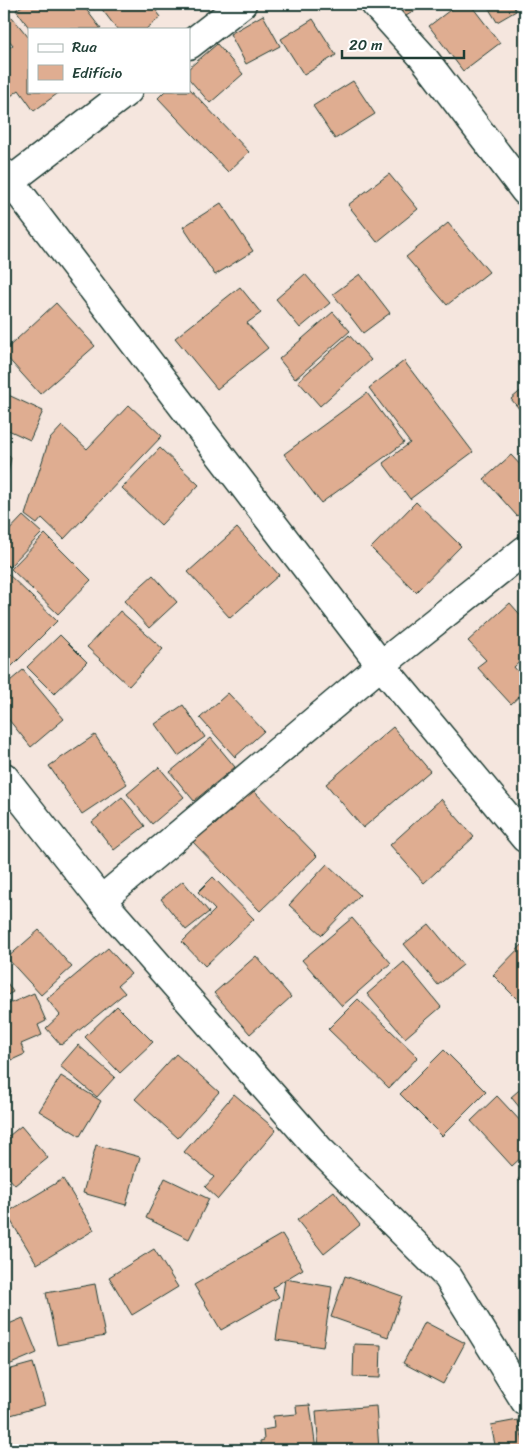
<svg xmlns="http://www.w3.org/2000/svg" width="529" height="1454" font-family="Sriracha,sans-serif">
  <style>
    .building { fill: #dfad91; stroke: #1f3d34 }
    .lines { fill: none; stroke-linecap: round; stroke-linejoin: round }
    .street-casing { stroke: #1f3d34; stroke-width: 31 }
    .street { stroke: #fff; stroke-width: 28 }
  </style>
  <rect width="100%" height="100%" fill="#f5e6de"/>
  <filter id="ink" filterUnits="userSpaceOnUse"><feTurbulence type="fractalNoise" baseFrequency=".02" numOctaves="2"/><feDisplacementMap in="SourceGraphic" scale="10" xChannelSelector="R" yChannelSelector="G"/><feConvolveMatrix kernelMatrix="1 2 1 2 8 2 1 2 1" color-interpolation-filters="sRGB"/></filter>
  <g filter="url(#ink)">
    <path class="building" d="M25 4H82L101 29H30L16 10Z
      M98 4H151L161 17 146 29H117Z
      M391 4H426L401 19Z
      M458 4H470L500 43 463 71 429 26Z
      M486 4H512L516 11 497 22Z
      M263 15 280 46 246 64 230 34Z
      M12 17 29 38V91H61L34 111 19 90 4 101V52L13 45 8 39 4 42V23Z
      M313 19 336 55 304 75 281 39Z
      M217 44 243 74 210 103 189 79V68Z
      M353 81 375 114 335 139 313 106Z
      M189 88 249 152 228 172 158 98 165 91H189Z
      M389 174 418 209 377 242 348 205Z
      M221 203 253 251 215 275 183 227Z
      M448 223 489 272 447 305 406 257Z
      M305 274 330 303 300 328 276 299Z
      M360 274 390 313 363 333 333 294Z
      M240 287 261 313 247 323 268 348 217 389 175 338Z
      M56 303 95 346 40 394 4 354V351Z
      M333 312 350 331 295 379 279 359Z
      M349 335 371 360 320 406 298 381Z
      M404 361 473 452 410 499 383 463 410 443 369 388Z
      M525 387V416L511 399Z
      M4 393 43 411 30 440 4 428Z
      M367 393 404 443 321 503 284 454Z
      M129 405 162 436 64 539 42 518 37 524 25 515 49 440 62 426 87 449Z
      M160 448 199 485 161 525 122 488Z
      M4 455 11 457 4 495Z
      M511 455 525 470V509L517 516 484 479Z
      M416 502 461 546 416 592 371 548Z
      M23 516 42 533 9 567 4 562V536Z
      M237 528 279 575 230 618 188 572Z
      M45 534 91 580 58 614 11 569Z
      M6 572 57 621 4 674V574Z
      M153 575 177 602 149 628 124 601Z
      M510 603 525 620V657L514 667 525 680V691L511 704 477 667 486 660 468 641Z
      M120 611 163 649 129 686 87 647Z
      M60 635 87 662 54 694 27 667Z
      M23 670 64 719 31 747 4 714V686Z
      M228 693 264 731 235 757 200 718Z
      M183 705 205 737 178 756 155 724Z
      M393 727 430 771 363 828 326 784Z
      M95 735 127 784 82 814 49 766Z
      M211 738 235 767 194 801 170 772Z
      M159 767 184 797 152 824 127 794Z
      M252 789 317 856 260 911 191 840 210 821 214 826Z
      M122 797 145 826 114 850 92 822Z
      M441 799 474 837 424 883 390 845Z
      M327 864 360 895 322 935 289 905Z
      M213 877 254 919 205 966 182 942 215 910 198 892Z
      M183 881 209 912 186 930 161 899Z
      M352 918 391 963 342 1006 302 960Z
      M429 924 463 965 438 985 404 944Z
      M39 930 72 967 41 995 7 958Z
      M525 942V1007L493 975Z
      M108 948 131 974 118 985 125 993 61 1045 46 1028 60 1015 47 999Z
      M256 956 291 997 250 1034 214 993Z
      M404 962 441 1007 405 1038 367 994Z
      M4 978 13 992 4 997Z
      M34 993 46 1021 38 1025 42 1035 21 1044 25 1054 5 1063 4 1006Z
      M358 999 418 1057 389 1088 328 1029Z
      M117 1006 153 1042 120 1073 85 1037Z
      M78 1045 115 1077 97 1097 60 1066Z
      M444 1050 486 1092 442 1136 400 1094Z
      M176 1054 219 1092 178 1138 135 1099Z
      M61 1076 101 1101 80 1136 39 1111Z
      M4 1081 11 1092 4 1097Z
      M525 1085V1114L511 1097Z
      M234 1094 276 1130 218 1199 205 1187 214 1177 184 1152Z
      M497 1096 525 1126V1154L512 1166 471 1121Z
      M21 1126 48 1158 15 1185 4 1172V1140Z
      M96 1145 140 1157 126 1205 83 1193Z
      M525 1173V1188L518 1179Z
      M165 1178 209 1199 189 1239 146 1218Z
      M63 1179 94 1230 37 1264 6 1213Z
      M334 1191 360 1225 324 1254 297 1220Z
      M282 1234 303 1269 273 1287 279 1297 221 1330 194 1285Z
      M154 1249 178 1287 132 1315 109 1277Z
      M345 1276 402 1296 388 1337 331 1317Z
      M285 1279 332 1287 323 1347 276 1340Z
      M95 1284 105 1336 57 1345 46 1293Z
      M23 1318 37 1353 4 1367V1326Z
      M425 1322 465 1343 443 1384 403 1363Z
      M354 1344 381 1345 380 1378 353 1377Z
      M33 1363 45 1405 4 1417V1371Z
      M310 1405 316 1450H261L260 1441 264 1440 263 1430 274 1428 273 1416 297 1414 296 1406Z
      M376 1406 379 1450H319L316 1411Z
      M518 1420 525 1450H496L491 1425Z"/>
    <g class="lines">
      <g class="street-casing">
        <path id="street" d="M375 4 422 56 525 191
          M189 45 242 4
          M4 173 381 665 525 838
          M4 186 128 91
          M4 777 101 900 319 1149 448 1277 525 1401
          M101 900 381 665 525 550"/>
      </g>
      <use href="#street" class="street"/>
    </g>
  </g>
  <rect width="529" height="1454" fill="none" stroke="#fff" stroke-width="20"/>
  <rect x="10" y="10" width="509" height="1434" fill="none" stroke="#1f3d34" stroke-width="2" filter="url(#ink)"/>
  <rect x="28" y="28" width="162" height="65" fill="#ffffff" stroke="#a5b1ae"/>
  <rect x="38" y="44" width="25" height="8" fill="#ffffff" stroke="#a5b1ae"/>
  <text x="72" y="52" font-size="15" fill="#1f3d34">Rua</text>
  <rect x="38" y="65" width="25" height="15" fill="#dfad91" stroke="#a5b1ae"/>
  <text x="72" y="78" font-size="15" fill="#1f3d34">Edifício</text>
  <path d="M342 50v8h122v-8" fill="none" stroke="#1f3d34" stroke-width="2.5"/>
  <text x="349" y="50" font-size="15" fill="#1f3d34" stroke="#ffffff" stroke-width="4" paint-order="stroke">20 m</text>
</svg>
